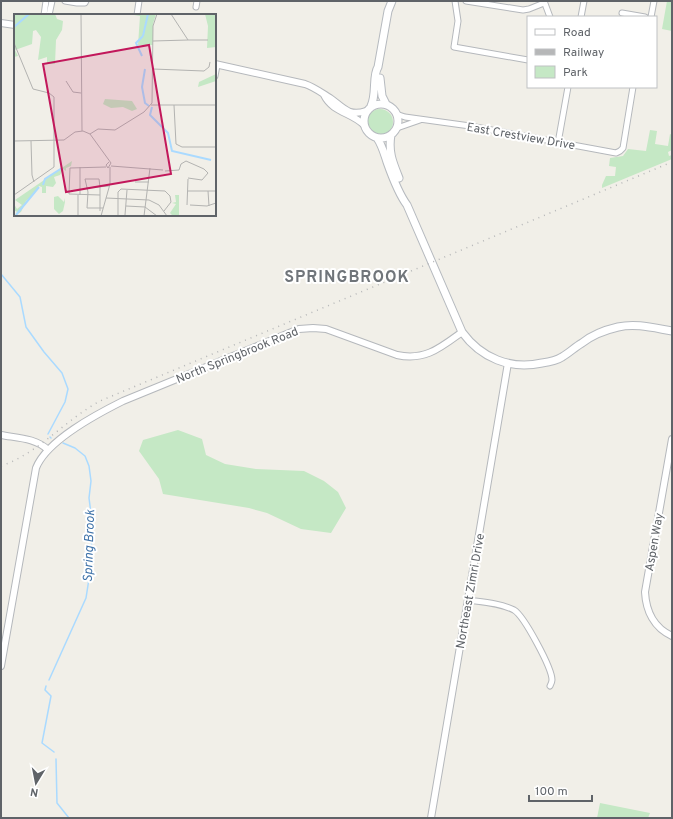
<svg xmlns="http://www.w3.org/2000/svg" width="673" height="819" font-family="Overpass,sans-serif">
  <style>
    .green { fill: #c5e8c5 }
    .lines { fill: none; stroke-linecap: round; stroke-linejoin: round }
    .stream { stroke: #aadaff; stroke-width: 1.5 }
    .minor-casing { stroke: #b5b8bc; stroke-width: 7 }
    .tertiary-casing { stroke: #b5b8bc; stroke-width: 8 }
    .secondary-casing { stroke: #b6babf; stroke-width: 9 }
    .minor { stroke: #fff; stroke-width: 5 }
    .tertiary { stroke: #fff; stroke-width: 6 }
    .secondary { stroke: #fff; stroke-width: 7 }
    .rail { stroke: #b6b7b8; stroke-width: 1.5; stroke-dasharray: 1 5; stroke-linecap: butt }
    .labels { text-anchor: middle; stroke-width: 4; stroke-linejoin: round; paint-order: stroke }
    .street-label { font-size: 12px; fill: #5f6368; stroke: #fff }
    .water-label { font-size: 13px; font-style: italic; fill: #4174aa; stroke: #fff }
    .district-label { font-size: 16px; font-weight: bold; letter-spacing: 1px; fill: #70757a; stroke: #fff }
    .inset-river { fill: none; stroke: #aadaff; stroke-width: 2 }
    .inset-road { fill: none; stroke: #b3b3b1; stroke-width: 1 }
    .view { fill: #c2185b; fill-opacity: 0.15; stroke: #c2185b; stroke-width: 2 }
    .inset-edge { fill: none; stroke: #5f6368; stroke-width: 2 }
  </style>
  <rect width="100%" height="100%" fill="#f1efe8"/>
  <path class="green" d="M667 1H672V31L662 29Z
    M367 122a13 13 0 1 1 26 0a13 13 0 1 1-26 0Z
    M650 130 657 131 655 144 668 146 670 134 672 135V150L668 152 669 156 672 155V159L602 188V185L606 176H615L616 167 609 166 610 158 623 156 628 149 646 151Z
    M178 430 202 439 206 455 225 464 256 469 304 471 324 481 338 492 346 508 331 533 301 529 267 513 249 508 163 494 159 479 139 451 143 440Z
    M600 803 650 813 648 818H597Z"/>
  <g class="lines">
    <path class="stream" d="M1 274 20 297 26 327 44 352 62 373 68 389 65 402 48 434
      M50 437 51 438
      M49 680 86 598 91 566 92 521 89 498 91 481 89 466 85 456 75 448 63 443
      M46 686 45 690 51 696 42 743 54 752
      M56 759 57 803 69 818"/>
    <g class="minor-casing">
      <path id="minor" d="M65 1 77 3H85L86 1
        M455 1 458 21 454 47 528 60
        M466 1 523 10 529 9 544 3
        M544 1 550 17
        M196 7 197 1
        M622 13 645 17
        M44 15 46 1
        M49 15 52 1
        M137 15 139 1
        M581 17 584 1
        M651 17 654 1
        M215 76 217 65
        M396 114 405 117 470 126 616 153 620 151 623 148 633 87
        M397 128 420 120
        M558 143 568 87
        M468 600C483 602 500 603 514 610 524 616 552 668 552 680 552 682 551 684 550 686"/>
    </g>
    <g class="tertiary-casing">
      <path id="tertiary" d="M1 23 15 25
        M215 64 305 84C314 87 322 93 330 98 343 107 348 117 366 111
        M324 95C333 113 351 112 364 125
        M1 435C17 438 36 438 48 450
        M672 439 645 592C646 611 654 628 672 636
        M1 666 36 468C47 440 97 414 123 401L299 329 313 328 326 329 397 355C425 361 440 348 462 332
        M431 818 508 363"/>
    </g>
    <g class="secondary-casing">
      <path id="secondary" d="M380 78 382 96 386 104
        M364 121a17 17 0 1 1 34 0a17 17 0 1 1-34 0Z
        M371 106C377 94 372 76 378 67L388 11 392 1
        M391 135C388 152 393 163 399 178
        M377 138C382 145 384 153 387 162 392 176 398 193 407 205L462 332C481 358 510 370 542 363 549 362 556 361 562 357 569 353 575 347 582 343 592 335 605 330 618 327 636 323 654 328 672 331"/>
    </g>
    <use href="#minor" class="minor"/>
    <use href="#tertiary" class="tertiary"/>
    <use href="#secondary" class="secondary"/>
    <path class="rail" d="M1 466C39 453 65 420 100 401L672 162"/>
  </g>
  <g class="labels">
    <g class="street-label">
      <text transform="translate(521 136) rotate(10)" y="4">East Crestview Drive</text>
      <text transform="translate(237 355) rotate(-22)" y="4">North Springbrook Road</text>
      <text transform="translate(654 542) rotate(-80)" y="4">Aspen Way</text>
      <text transform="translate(470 591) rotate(-80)" y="4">Northeast Zimri Drive</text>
    </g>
    <g class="water-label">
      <text transform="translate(88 546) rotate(-88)" y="5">Spring Brook</text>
    </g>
    <g class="district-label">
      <text x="347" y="282">SPRINGBROOK</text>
    </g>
  </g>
  <g transform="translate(14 14)">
    <rect width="202" height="202" fill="#f1efe8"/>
    <path d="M0 0H41L43 5 49 7 48 16 42 26 41 50H33V43L24 46 27 23 22 16 19 17 18 30 1 36 4 42 0 43ZM114 0H142L139 10V31H124L126 2ZM191 0H202V33L193 34 194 12ZM202 60V67L184 73 185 68ZM91 85 118 87 123 95 118 97 109 93 97 94 89 90ZM58 147 57 152 52 154V157L49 155 46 161 40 163 42 169 39 173 32 172V179H28V173L25 172 20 180 12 187 7 198 1 201 3 198 0 196V190L3 195 8 191 1 186ZM161 181H165V202H159L156 199 162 190 158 189 162 188ZM44 182 50 188V184L51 188 49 197 45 200 40 195V183Z" fill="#c5e8c5"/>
    <path class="inset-river" d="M0 13 15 0M129 22 134 0M128 42 122 29 129 22M131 55 128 73 131 89 135 92M138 93 136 101 154 119 158 137 197 146M29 171 31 165 48 154M2 201 25 173"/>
    <path class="inset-road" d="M67 0 68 117M174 26H194M139 27 174 26 157 0M0 29 19 75 35 79 40 83V153M139 55 190 57 195 53 196 48M52 67 59 78 67 79M137 91H202M160 91 162 130 168 133H202M76 120 84 115 101 116 130 98 138 89 139 12 143 0M0 127 50 126 61 118 69 117 76 120 97 149 94 154 92 151 95 148M17 127 18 161 20 168M97 152 149 156M165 156 167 150 172 147 190 155 194 159 188 166 174 164M151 157 165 156M121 168H135M72 174 95 172M174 177H202M194 177 195 192M0 181 40 153M66 181V153M86 181 55 180 56 154 92 153M92 184 135 186 145 191 153 202M173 191 174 165M176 191 193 192 202 189M112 192 131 193 143 202M86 197V173L85 165H71L74 178 73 194H89M111 201 113 176M64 202V181M87 202H129M87 202 96 170V153M104 202V178L107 175 151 177 156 182 157 188 150 197M130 202 136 154"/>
    <path class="view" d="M135 31 157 160 52 178 29 50Z"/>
    <rect width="202" height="202" class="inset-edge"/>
  </g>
  <rect width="673" height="819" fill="none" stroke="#5f6368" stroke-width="4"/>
  <rect x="527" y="16" width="130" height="72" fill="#ffffff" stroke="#bfc1c3"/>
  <rect x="535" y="29" width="20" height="6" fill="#ffffff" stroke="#bfc1c3"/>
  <text x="563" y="36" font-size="12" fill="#5f6368">Road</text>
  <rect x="535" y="49" width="20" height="6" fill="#b6b7b8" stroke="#bfc1c3"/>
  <text x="563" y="56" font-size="12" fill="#5f6368">Railway</text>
  <rect x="535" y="66" width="20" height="12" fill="#c5e8c5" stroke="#bfc1c3"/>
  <text x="563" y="76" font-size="12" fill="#5f6368">Park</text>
  <g transform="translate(36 783) rotate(190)" stroke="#ffffff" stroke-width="3" paint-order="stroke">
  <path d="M0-3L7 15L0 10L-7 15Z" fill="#5f6368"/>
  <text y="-6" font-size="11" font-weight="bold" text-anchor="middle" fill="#5f6368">N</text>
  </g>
  <path d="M529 795v6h63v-6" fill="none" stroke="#5f6368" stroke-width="2"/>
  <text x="535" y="795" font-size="12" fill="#5f6368" stroke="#ffffff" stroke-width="3" paint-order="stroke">100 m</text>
</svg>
